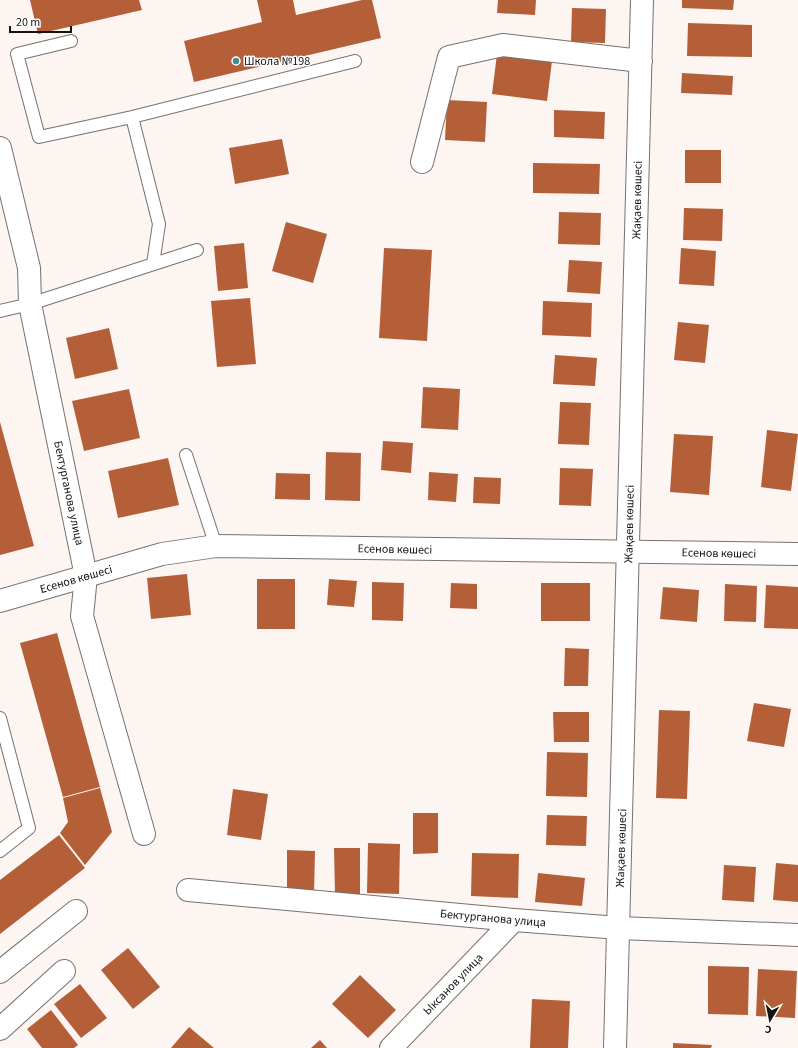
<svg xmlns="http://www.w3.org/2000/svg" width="798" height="1048" font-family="'Source Sans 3',sans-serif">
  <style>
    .building { fill: #b55f39 }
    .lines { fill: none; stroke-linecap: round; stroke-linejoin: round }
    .service-casing { stroke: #77716e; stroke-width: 14 }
    .minor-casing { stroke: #77716e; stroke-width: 24 }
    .tertiary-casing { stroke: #77716e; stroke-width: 24 }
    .service { stroke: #fff; stroke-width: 12 }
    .minor { stroke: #fff; stroke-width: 22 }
    .tertiary { stroke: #fff; stroke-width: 22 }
    .poi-dot { fill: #458d8e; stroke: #fff; stroke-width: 1.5 }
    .labels { text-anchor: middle; stroke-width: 3; stroke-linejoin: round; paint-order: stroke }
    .poi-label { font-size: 12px; fill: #151312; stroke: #fff; text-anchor: start }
    .street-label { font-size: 12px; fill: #151312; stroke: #fff }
  </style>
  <rect width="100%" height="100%" fill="#fdf5f2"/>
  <path class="building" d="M30 0H139L142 10 38 34Z
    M257 0H293L296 15 362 0H372L381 38 194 82 184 41 262 22Z
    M498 0H536L535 15 497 13Z
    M682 0H734L733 10 682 8Z
    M572 8 606 9 605 43 571 42Z
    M688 23 752 25V57L687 56Z
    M497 54 552 61 547 101 492 94Z
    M682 73 733 76 732 95 681 93Z
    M447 100 487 102 485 142 445 140Z
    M554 110 605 112 604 139 554 137Z
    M282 139 289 174 235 184 229 148Z
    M685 150H721V183H685Z
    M533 163 600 164 599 194 533 193Z
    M684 208 723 209 722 241 683 240Z
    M559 212 601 213 600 245 558 244Z
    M286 222 327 234 313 283 272 271Z
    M244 243 248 288 218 291 214 246Z
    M384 248 432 250 427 341 379 338Z
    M681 248 716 251 714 286 679 284Z
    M569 260 602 262 600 294 567 292Z
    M250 298 256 364 217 367 211 301Z
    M543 301 592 303 591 337 542 335Z
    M678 322 709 325 705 363 674 360Z
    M109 328 118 369 75 379 66 338Z
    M555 355 597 358 595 386 553 384Z
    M423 387 460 389 458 430 421 428Z
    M129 389 140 438 84 451 72 401Z
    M560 402 591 403 589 445 558 444Z
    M0 422 34 546 0 555Z
    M767 430 798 434 791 491 761 487Z
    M674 434 713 436 709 495 670 492Z
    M383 441 413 443 411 473 381 470Z
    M326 452 361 453 360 501 325 500Z
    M168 458 179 505 118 518 108 471Z
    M560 468 593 469 591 506 559 505Z
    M429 472 458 474 456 502 428 500Z
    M276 473 310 474V500L275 499Z
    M474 477 501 478 500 504 473 503Z
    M187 574 191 615 151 619 147 578Z
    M257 579H295V629H257Z
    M329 579 357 581 354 607 327 605Z
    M372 582 404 583 403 621 372 620Z
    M451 583 477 584V609L450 608Z
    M541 583H590V621H541Z
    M725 584 757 586 756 622 724 621Z
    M766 585 798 587V629L764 628Z
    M663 587 699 590 697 622 660 619Z
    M57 633 100 787 63 797 20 643Z
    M565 648 589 649 588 686H564Z
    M754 703 791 709 784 747 747 741Z
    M659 710 690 711 687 799 656 798Z
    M553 712H589V742H554Z
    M547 752 588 753 587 797 546 796Z
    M100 788 112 832 85 865 60 833 68 822 63 798Z
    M233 789 268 794 261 840 227 835Z
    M413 813H438V853L413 854Z
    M547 815 587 816 586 846 546 845Z
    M59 835 85 868 0 934V880Z
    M368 843 400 844 399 894 367 893Z
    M334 848H360V894H335Z
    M287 850 315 851 314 895H287Z
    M472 853 519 854 518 898 471 896Z
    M776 863 798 865V902L773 900Z
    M724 865 756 867 754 902 722 900Z
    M538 873 585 878 582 906 535 902Z
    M128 948 160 987 133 1009 101 970Z
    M708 966 749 967 748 1015 708 1014Z
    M758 969 797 971 795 1018 756 1016Z
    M360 975 396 1010 368 1038 332 1004Z
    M80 984 107 1018 81 1038 54 1004Z
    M532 999 570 1001 568 1048H530Z
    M51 1010 78 1045 74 1048H42L27 1029Z
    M189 1027 214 1048H171Z
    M320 1040 327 1048H311Z
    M673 1043 712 1045 711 1048H673Z"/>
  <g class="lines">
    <g class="service-casing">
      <path id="service" d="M71 41 17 54 39 137 132 117 159 224 153 264
        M132 117 355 61
        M0 311 30 304 197 250
        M186 455 216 546
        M0 718 29 828 0 851"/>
    </g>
    <g class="minor-casing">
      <path id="minor" d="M0 148 29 268 30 304 86 576 82 616 144 834
        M422 162 449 57 503 45 641 61
        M188 890 514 920 619 928 798 935
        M0 972 76 911
        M0 1029 64 971
        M391 1048 514 920
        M615 1048 642 0"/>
    </g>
    <g class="tertiary-casing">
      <path id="tertiary" d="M0 601 162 554 216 546 798 554"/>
    </g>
    <use href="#service" class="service"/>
    <use href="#minor" class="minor"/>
    <use href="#tertiary" class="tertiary"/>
  </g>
  <circle class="poi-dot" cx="236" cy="61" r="4"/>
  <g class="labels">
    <g class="poi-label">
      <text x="244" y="65">Школа №198</text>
    </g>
    <g class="street-label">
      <text transform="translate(637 200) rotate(-89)" y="4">Жақаев көшесі</text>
      <text transform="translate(69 493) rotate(78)" y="4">Бектурганова улица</text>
      <text transform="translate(629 524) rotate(-89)" y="4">Жақаев көшесі</text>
      <text transform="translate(395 549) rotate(1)" y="4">Есенов көшесі</text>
      <text transform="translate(719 553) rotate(1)" y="4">Есенов көшесі</text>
      <text transform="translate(76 579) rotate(-16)" y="4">Есенов көшесі</text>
      <text transform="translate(621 848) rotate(-88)" y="4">Жақаев көшесі</text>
      <text transform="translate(493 918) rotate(5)" y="4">Бектурганова улица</text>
      <text transform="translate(453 984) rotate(-46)" y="4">Ыксанов улица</text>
    </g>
  </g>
  <g transform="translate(770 1020) rotate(190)" stroke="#ffffff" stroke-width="3" paint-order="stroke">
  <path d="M0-3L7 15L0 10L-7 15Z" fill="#151312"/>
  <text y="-6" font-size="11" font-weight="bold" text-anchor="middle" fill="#151312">С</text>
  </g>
  <path d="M10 26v6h61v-6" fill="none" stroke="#151312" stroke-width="2"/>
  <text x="16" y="26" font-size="12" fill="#151312" stroke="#ffffff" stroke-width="3" paint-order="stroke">20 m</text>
</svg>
